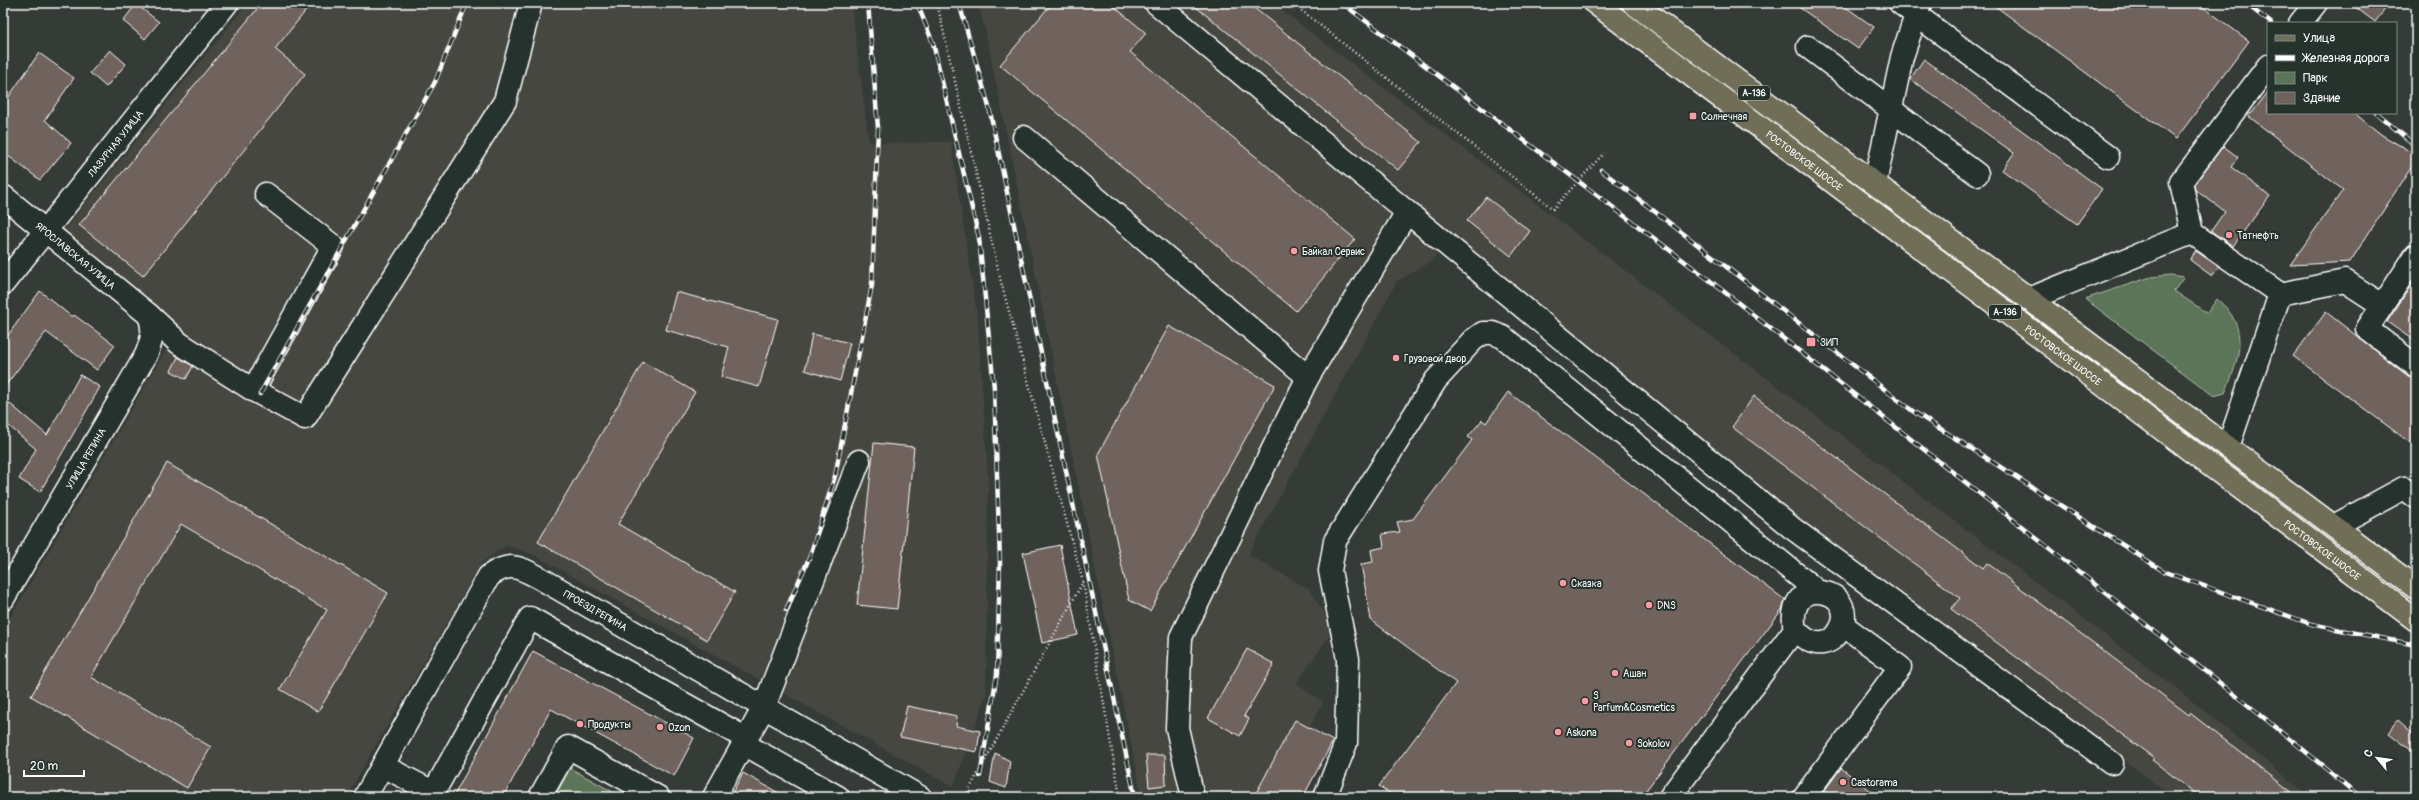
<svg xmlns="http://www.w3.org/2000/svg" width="2419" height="800" font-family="Pangolin,sans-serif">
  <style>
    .built { fill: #464742 }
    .green { fill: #5c7458; stroke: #aebaac }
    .building { fill: #6f625d; stroke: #fff }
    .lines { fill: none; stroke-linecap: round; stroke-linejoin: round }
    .minor-casing { stroke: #fff; stroke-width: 25 }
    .major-casing { stroke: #fff; stroke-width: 25 }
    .path { stroke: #fff; stroke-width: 2.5; stroke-dasharray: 1 3; stroke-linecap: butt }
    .minor { stroke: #26332d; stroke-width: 22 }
    .major { stroke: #716e59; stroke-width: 22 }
    .rail-casing { stroke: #fff; stroke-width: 4.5 }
    .rail { stroke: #26332d; stroke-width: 3; stroke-dasharray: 9; stroke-linecap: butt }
    .poi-dot { fill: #ff9aa2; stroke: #26332d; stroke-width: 1.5 }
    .labels { text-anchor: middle; stroke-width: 4; stroke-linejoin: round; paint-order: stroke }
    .shield { fill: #26332d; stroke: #bec2c0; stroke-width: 1 }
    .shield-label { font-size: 9px; font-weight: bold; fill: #fff }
    .poi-label { font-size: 10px; fill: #fff; stroke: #26332d; text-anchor: start }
    .street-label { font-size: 10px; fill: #fff; stroke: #26332d }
  </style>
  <rect width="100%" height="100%" fill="#353c37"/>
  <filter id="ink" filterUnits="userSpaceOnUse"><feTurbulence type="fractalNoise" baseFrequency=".025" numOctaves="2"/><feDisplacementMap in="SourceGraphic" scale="8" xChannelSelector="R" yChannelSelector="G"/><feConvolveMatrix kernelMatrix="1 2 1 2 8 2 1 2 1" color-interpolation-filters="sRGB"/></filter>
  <g filter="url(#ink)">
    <path class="built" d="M248 3H851L869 143 951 142 978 322 988 478 986 696 953 787 534 555 507 545 482 562 346 797H3V630L173 338 178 325 59 236Z
      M977 3H1272L2187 697 2310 797H2172L2134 767 1831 555 1447 245 1430 262 1397 281 1248 555 1309 589 1328 619 1331 633 1296 684 1323 702 1315 717 1270 797H1142L985 28Z"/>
    <path class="green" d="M2171 275 2184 277 2174 291 2207 313 2217 299C2250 326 2240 358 2225 393L2214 396 2085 299 2151 277Z
      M570 768 622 797H555Z"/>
    <path class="building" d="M262 3H312L275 49 305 74 143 276 79 225Z
      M1052 3H1110L1146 33 1130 52 1355 239 1296 311 1000 65Z
      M1191 3H1248L1421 142 1398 170Z
      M1793 3H1840L1874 27 1858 49Z
      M1991 3H2198L2249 41 2176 139Z
      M2350 3H2390L2375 22Z
      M136 4 159 22 145 39 123 21Z
      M110 50 126 64 106 87 90 73Z
      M39 53 74 78 45 120 71 143 40 180 3 152V105Z
      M1924 59 2102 189 2077 224 2002 170 2014 153 1910 79Z
      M2268 92V113H2354L2382 135 2416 155V160L2350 262 2290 265 2343 190 2247 115 2252 113Z
      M2223 146 2238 157 2231 167 2270 196 2233 246 2211 231 2225 211 2195 190 2194 185Z
      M1486 197 1530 231 1511 256 1467 221Z
      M2196 251 2219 267 2212 276 2190 260Z
      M2416 278V342L2387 322Z
      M40 291 72 317 74 315 115 345 97 370 46 332 3 389V342Z
      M676 292 778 319 759 387 721 377 729 347 666 330Z
      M2326 312 2408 376 2416 379V447L2293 356Z
      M1169 326 1275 385 1150 611 1129 600 1098 454Z
      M812 334 850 343 840 381 805 370Z
      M178 357 193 366 186 379 171 371Z
      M643 362 695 392 618 524 735 592 707 640 538 542Z
      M80 375 100 387 40 492 19 479 36 449 3 421V398L47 435Z
      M1508 392 1785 600 1783 608 1641 797H1395L1379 786 1456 683 1371 620 1361 564 1373 562 1371 550 1384 547 1382 534 1400 532 1397 522 1413 519 1472 440 1468 437 1482 420 1486 423Z
      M1754 396 1983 568 1987 563 2189 715 2190 713 2298 797H2200L2152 760 2154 758 1951 609 1960 598 1732 427Z
      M874 443 914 447 897 609 857 605Z
      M167 463 388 593 318 712 280 689 327 610 181 524 91 677 211 747 187 788 31 696Z
      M1060 545 1078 635 1042 643 1023 553Z
      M1247 649 1274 664 1244 716 1249 719 1240 736 1208 718Z
      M533 651 694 738 674 776 551 709 503 797H453Z
      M907 706 957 716 956 726 980 731 977 752 900 737Z
      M1295 720 1333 741 1303 797H1254Z
      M2398 720 2416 736V754L2389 733Z
      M995 753 1010 761 1006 788 990 782Z
      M1146 755H1165L1166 785 1149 787Z
      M1841 768 1879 797H1820Z
      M743 773 786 797H730Z"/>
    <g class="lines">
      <g class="minor-casing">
        <g id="minor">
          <path d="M1156 3 1407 212"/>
          <path d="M1900 3 2108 157"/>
          <path d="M2300 23 2316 3"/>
          <path d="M1808 47 1977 174"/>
          <path d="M1024 137 1308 377"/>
          <path d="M1875 183 1902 57 1920 3"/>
          <path id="s1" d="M3 196 149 315 179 343 253 390 305 418 505 101 531 3"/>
          <path d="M2192 233 2181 182 2268 66"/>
          <path d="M2416 255 2367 329 2416 366"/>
          <path id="s2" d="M3 284 227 3"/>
          <path d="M2280 294 2345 281 2382 305"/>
          <path d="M2029 299 2192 233 2280 294 2228 447"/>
          <path d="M253 390 333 246 266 194"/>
          <path d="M2334 526 2404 488 2416 497"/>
          <path id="s3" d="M3 599 146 355C152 340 155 330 149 315"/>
          <path d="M744 744 838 797"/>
          <path d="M383 766 433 792"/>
          <path id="s4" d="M365 797 489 576C509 562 517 566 538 577L920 797"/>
          <path d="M431 797 530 618 747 739"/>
          <path d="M540 797 568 747 658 797"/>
          <path d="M714 797 764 707 859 461"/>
          <path d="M1193 797 1177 728 1181 637 1308 377 1407 212 1792 528 2112 763"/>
          <path d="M1325 797 1346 743 1348 659 1330 571 1335 541 1436 380 1473 340 1483 333H1493L1503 337 1817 591"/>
          <path d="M1670 797 1795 629C1791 612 1797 590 1819 592 1869 596 1834 675 1795 629"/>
          <path d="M1804 797 1900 667 1843 625"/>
        </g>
      </g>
      <g class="major-casing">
        <g id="major">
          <path id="s5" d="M1595 3 2416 620"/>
          <path d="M1633 3 2416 588"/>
        </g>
      </g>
      <path class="path" d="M937 3 1001 282 1083 582 965 797
        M1292 3 1553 209 1604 153
        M1568 3 1574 7
        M1083 582 1120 797
        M2410 641 2416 646
        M969 792 972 797"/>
      <use href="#minor" class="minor"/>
      <use href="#major" class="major"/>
      <g class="rail-casing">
        <path id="rail" d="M917 3 933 43 979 238 994 388 1000 562 997 674 980 776
          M959 3 989 107 1135 797
          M1342 3 1708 279 2282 732 2360 797
          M2245 3 2271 23
          M2376 113 2416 146
          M1601 170 1914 412 2165 572 2311 624 2416 645
          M260 394 435 82 467 3
          M786 610 810 556 835 476 872 285 878 128 868 3"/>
      </g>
      <use href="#rail" class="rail"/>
    </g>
  </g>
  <g class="poi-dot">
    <rect x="1689" y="112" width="8" height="8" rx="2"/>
    <circle cx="2229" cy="235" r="4"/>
    <circle cx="1294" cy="251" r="4"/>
    <rect x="1806" y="337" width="10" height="10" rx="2"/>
    <circle cx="1396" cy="358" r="4"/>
    <circle cx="1563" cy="583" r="4"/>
    <circle cx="1649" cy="605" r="4"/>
    <circle cx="1615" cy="673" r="4"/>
    <circle cx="1585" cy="701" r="4"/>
    <circle cx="580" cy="724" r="4"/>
    <circle cx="660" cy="727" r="4"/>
    <circle cx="1558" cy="732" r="4"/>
    <circle cx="1629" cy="743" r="4"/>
    <circle cx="1843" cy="782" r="4"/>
  </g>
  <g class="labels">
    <g class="shield">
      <rect x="1738" y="86" width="32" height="14" rx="3"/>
      <rect x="1989" y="305" width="32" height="14" rx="3"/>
    </g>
    <g class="shield-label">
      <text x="1754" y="96">А-136</text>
      <text x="2005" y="315">А-136</text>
    </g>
    <g class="poi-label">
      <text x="1701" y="120">Солнечная</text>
      <text x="2237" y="239">Татнефть</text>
      <text x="1302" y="255">Байкал Сервис</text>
      <text x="1820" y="346">ЗИП</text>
      <text x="1404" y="362">Грузовой двор</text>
      <text x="1571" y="587">Сказка</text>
      <text x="1657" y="609">DNS</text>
      <text x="1623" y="677">Ашан</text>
      <text x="1593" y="699">S<tspan x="1593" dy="12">Parfum&amp;Cosmetics</tspan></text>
      <text x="588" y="728">Продукты</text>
      <text x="668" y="731">Ozon</text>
      <text x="1566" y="736">Askona</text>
      <text x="1637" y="747">Sokolov</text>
      <text x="1851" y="786">Castorama</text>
    </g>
    <g class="street-label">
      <text dy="4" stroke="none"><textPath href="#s2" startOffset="180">ЛАЗУРНАЯ УЛИЦА</textPath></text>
      <text dy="4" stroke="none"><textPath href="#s5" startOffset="262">РОСТОВСКОЕ ШОССЕ</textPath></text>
      <text dy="4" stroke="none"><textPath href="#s1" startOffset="94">ЯРОСЛАВСКАЯ УЛИЦА</textPath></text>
      <text dy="4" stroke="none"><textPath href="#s5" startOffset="586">РОСТОВСКОЕ ШОССЕ</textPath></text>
      <text dy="4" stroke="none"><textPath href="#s3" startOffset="163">УЛИЦА РЕПИНА</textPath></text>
      <text dy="4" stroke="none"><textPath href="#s5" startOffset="910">РОСТОВСКОЕ ШОССЕ</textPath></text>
      <text dy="4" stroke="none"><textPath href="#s4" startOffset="373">ПРОЕЗД РЕПИНА</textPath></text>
    </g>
  </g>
  <rect width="2419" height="800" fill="none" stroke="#26332d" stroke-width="16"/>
  <rect x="8" y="8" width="2403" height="784" fill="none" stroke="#fff" stroke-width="1.5" filter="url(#ink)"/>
  <rect x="2267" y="22" width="130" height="92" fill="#26332d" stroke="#7d8581"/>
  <rect x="2275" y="35" width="20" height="6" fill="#716e59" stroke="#7d8581"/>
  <text x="2303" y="42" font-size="12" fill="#ffffff">Улица</text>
  <rect x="2275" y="55" width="20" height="6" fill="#ffffff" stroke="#7d8581"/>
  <text x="2303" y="62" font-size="12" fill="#ffffff">Железная дорога</text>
  <rect x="2275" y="72" width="20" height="12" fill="#5c7458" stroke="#7d8581"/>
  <text x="2303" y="82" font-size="12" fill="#ffffff">Парк</text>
  <rect x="2275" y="92" width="20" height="12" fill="#6f625d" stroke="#7d8581"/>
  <text x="2303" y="102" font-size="12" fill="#ffffff">Здание</text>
  <g transform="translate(2377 758) rotate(299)" stroke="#26332d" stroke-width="3" paint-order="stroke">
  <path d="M0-3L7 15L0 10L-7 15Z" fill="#ffffff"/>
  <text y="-6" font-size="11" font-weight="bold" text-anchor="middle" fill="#ffffff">С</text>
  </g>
  <path d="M24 770v6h60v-6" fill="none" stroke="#ffffff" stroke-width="2"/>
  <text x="30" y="770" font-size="12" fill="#ffffff" stroke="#26332d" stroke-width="3" paint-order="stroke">20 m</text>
</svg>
